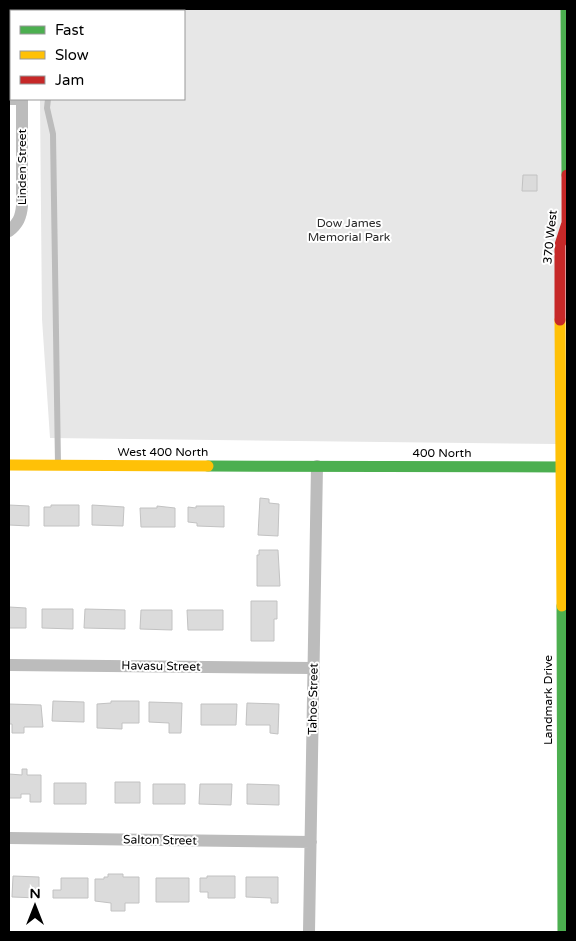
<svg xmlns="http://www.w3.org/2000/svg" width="576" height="941" font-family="'Varela Round',sans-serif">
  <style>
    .green { fill: #e7e7e7 }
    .building { fill: #dbdbdb; stroke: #c2c2c2 }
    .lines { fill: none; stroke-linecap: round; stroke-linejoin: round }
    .lane { stroke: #bcbcbc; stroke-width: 6 }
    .street { stroke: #bcbcbc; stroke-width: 12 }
    .fast { stroke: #4caf50; stroke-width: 11 }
    .slow { stroke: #ffc107; stroke-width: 11 }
    .jam { stroke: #c62828; stroke-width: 11 }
    .labels { text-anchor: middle; stroke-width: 4; stroke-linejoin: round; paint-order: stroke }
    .street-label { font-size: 12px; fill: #000; stroke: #fff }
    .park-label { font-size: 12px; fill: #2b2b2b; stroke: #fff }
  </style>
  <rect width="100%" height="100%" fill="#fff"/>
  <path class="green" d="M40 9H566L556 444 50 438 42 319 40 99H184V11H40Z"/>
  <path class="building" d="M523 175H537V191H522Z
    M260 498 269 499V503L279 504 278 536 258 535Z
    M9 505 29 506V526L9 525Z
    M51 505H79V526H44V507H51Z
    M92 505 124 507 123 526 92 525Z
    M157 506 175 508V527H141L140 508H157Z
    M196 506H224V527L197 526V523L188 522V507L196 508Z
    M259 550H278L280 586H257V555H259Z
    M251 601H277V619H274V641H251Z
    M9 607 26 608V628H9Z
    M42 609H73V629L42 628Z
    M85 609 125 610V629L84 628Z
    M141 610H172V630L140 629Z
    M187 610H223V630H188Z
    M53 701 84 702V722L52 721Z
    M111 701H139V723H122V729L97 728V704L111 703Z
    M149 702 182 703 181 733H169V723L149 722Z
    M247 703 279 704 278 734 270 733V725H246Z
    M9 704 41 705 43 727H24V733H12V724H9Z
    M201 704H237L236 725H201Z
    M22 769H27V775H41V802H30V794H21V798H9V774L22 775Z
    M115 782H140V803H115Z
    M54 783H86V804H54Z
    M153 784H185V804H153Z
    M200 784H232L231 805 199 804Z
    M247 784 279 785V805L247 804Z
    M108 874H123V877H139V903H125V911H111V903L95 901V879H104V877H108Z
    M13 876 39 877V898L12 897Z
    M207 876H235V898H208V892H200V878H207Z
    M246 877H278V903H271V898L246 897Z
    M61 878H88V898H53V890H61Z
    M156 878H189V902H156Z"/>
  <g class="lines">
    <path class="lane" d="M50 11V9
      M48 99 47 108 53 134 58 464"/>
    <path class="street" d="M21 9V11
      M9 99H22
      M9 231C18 224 21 217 22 206V99
      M9 665 313 668
      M9 838 311 842
      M309 932 317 466"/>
    <path class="fast" d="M566 9 567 175
      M208 466 567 467
      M562 606 563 932"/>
    <path class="slow" d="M560 320 562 606
      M9 465 208 466"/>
    <path class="jam" d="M560 320V245L567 223V175"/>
  </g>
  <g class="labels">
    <g class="street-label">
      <text transform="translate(22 167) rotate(-90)" y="4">Linden Street</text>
      <text transform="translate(550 237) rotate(-84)" y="4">370 West</text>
      <text x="163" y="456">West 400 North</text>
      <text x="442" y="457">400 North</text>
      <text transform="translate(161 666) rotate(1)" y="4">Havasu Street</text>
      <text transform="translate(313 699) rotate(-89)" y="4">Tahoe Street</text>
      <text transform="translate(548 700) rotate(-90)" y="4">Landmark Drive</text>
      <text transform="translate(160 840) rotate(1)" y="4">Salton Street</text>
    </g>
    <g class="park-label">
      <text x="349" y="227">Dow James<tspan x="349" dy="14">Memorial Park</tspan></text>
    </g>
  </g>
  <rect width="576" height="941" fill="none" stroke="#000000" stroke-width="20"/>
  <rect x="10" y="10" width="175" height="90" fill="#ffffff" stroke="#999999"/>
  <rect x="20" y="26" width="25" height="8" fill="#4caf50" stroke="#999999"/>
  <text x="55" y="35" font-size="15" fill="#000000">Fast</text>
  <rect x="20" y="51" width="25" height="8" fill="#ffc107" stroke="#999999"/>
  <text x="55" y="60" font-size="15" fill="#000000">Slow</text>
  <rect x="20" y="76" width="25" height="8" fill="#c62828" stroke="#999999"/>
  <text x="55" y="85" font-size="15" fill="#000000">Jam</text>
  <g transform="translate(35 906)" stroke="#ffffff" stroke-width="4" paint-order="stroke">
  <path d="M0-4L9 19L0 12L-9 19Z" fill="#000000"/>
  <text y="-8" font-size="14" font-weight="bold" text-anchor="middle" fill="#000000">N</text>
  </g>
</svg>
